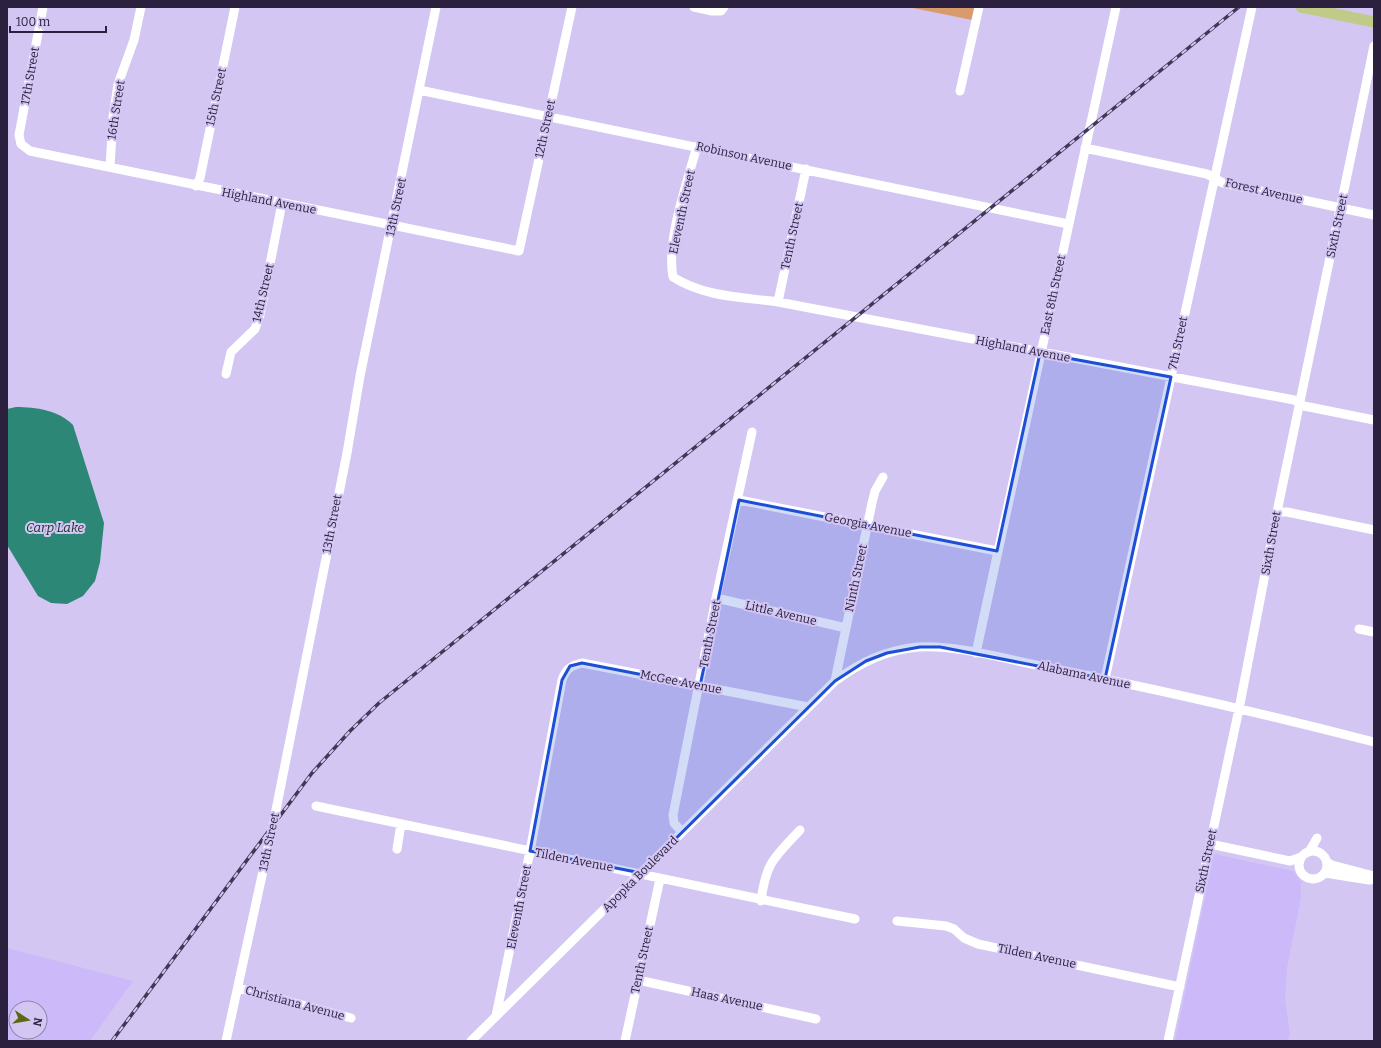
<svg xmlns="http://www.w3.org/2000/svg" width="1381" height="1048" font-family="Bitter,serif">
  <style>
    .built { fill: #ccb9fa; fill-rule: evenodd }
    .green { fill: #d99b6c }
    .water { fill: #2c8776 }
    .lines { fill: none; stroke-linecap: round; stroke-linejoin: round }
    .minor { stroke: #fff; stroke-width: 9 }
    .major { stroke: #c0cb88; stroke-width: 11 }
    .rail-casing { stroke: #423756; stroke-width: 3.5 }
    .rail { stroke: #d3c6f3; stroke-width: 2; stroke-dasharray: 6; stroke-linecap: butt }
    .marked { fill: #1d4ed8; fill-opacity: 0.2; stroke: #1d4ed8; stroke-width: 3; stroke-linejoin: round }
    .labels { text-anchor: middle; stroke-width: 4; stroke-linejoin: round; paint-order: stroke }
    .street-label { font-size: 12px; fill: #2b213e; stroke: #d3c6f3 }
    .water-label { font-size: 13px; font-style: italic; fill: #1a2f2a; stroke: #d3c6f3 }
  </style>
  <rect width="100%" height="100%" fill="#d3c6f3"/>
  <path class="built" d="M1214 854 1293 871 1301 882V898L1287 968 1285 999 1290 1035 1286 1041H1175Z
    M7 948 133 981 90 1041H7ZM16 1008H40V1032H16Z"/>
  <path class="green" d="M908 7H975L972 20Z"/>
  <path class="water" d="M16 407C36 407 58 410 73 425L104 523 100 562 95 581 83 596 67 604 51 603 38 596 7 545V409Z"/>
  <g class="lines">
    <path class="minor" d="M43 7 19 135 21 144 30 151 519 251 572 7
      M694 7 712 11H721L724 7
      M419 90 1068 224
      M960 91 979 7
      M697 146C687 183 666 241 673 277 704 297 742 297 778 302L1294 400 1304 406 1374 420
      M1085 148 1207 174 1223 183 1374 215
      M110 167 113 117 118 84 134 40 141 7
      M196 186 200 178 235 7
      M778 302 806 169
      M226 374 231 352 255 329 260 315 282 203
      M739 500 997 551
      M1277 512H1287L1374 530
      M716 598 846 628
      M1359 629 1374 632
      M976 653 1116 7
      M1105 679 1252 7
      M835 681 872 503 875 491 883 477
      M316 806 855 919
      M682 832 674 823 673 815 716 598 752 432
      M1210 844 1290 861 1301 857
      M397 849 401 824
      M1299 865a14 14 0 1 1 28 0a14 14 0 1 1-28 0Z
      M1309 852 1317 838
      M1327 862 1332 865 1374 876
      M1325 873 1369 880 1374 879
      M761 901C766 862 774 858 800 830
      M897 921 946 926 954 929 964 938 978 944 1180 987
      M638 980 816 1019
      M238 988 351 1018
      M496 1016 530 851 562 680C566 669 570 666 582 663L808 707
      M226 1041 273 825 347 453 360 376 436 7
      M471 1041 835 681C861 662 886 650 918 647 955 644 1009 660 1046 667 1156 689 1266 714 1374 742
      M625 1041 660 879
      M1168 1041 1239 709 1277 512 1374 46"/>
    <path class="major" d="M1301 7 1374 22"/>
    <g class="rail-casing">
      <path id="rail" d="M112 1041 312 773 350 731 379 703 1239 7"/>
    </g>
    <use href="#rail" class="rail"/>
  </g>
  <path class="marked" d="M1040 353 1171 377 1105 679 940 647H920L887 653 866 661 835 681 641 873 530 851 562 680 570 666 582 663 700 686 739 500 997 551Z"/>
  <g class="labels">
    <g class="street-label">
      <text transform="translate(30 76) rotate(-80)" y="4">17th Street</text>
      <text transform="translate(216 97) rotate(-78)" y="4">15th Street</text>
      <text transform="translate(116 110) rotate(-81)" y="4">16th Street</text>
      <text transform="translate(545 129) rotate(-78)" y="4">12th Street</text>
      <text transform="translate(744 156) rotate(12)" y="4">Robinson Avenue</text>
      <text transform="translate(1264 191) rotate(13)" y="4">Forest Avenue</text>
      <text transform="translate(269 201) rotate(11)" y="4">Highland Avenue</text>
      <text transform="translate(396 207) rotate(-78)" y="4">13th Street</text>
      <text transform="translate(682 212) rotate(-78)" y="4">Eleventh Street</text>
      <text transform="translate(1337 226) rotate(-78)" y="4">Sixth Street</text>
      <text transform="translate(792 236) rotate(-78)" y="4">Tenth Street</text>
      <text transform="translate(263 293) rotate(-77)" y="4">14th Street</text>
      <text transform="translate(1053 295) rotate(-78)" y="4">East 8th Street</text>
      <text transform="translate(1178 343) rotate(-78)" y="4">7th Street</text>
      <text transform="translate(1023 349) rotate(11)" y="4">Highland Avenue</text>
      <text transform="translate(332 524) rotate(-79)" y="4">13th Street</text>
      <text transform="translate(868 525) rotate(11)" y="4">Georgia Avenue</text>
      <text transform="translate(1271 543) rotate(-80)" y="4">Sixth Street</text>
      <text transform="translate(856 578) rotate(-78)" y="4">Ninth Street</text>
      <text transform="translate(781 613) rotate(13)" y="4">Little Avenue</text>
      <text transform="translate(710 634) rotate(-79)" y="4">Tenth Street</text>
      <text transform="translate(1084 675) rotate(12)" y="4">Alabama Avenue</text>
      <text transform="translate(681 682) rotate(11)" y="4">McGee Avenue</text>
      <text transform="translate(269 842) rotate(-78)" y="4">13th Street</text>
      <text transform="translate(574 860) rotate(11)" y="4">Tilden Avenue</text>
      <text transform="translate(1206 861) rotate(-78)" y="4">Sixth Street</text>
      <text transform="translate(640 874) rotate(-45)" y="4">Apopka Boulevard</text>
      <text transform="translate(519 907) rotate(-79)" y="4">Eleventh Street</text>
      <text transform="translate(1037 956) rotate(12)" y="4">Tilden Avenue</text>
      <text transform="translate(642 960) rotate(-78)" y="4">Tenth Street</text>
      <text transform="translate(727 999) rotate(12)" y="4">Haas Avenue</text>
      <text transform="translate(295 1003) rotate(15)" y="4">Christiana Avenue</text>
    </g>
    <g class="water-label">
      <text x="55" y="532">Carp Lake</text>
    </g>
  </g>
  <rect width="1381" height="1048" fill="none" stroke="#2b213e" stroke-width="16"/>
  <g transform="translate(28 1020) rotate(102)"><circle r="19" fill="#d3c6f3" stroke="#9084ab"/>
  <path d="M0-3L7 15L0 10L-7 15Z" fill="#5c6910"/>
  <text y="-6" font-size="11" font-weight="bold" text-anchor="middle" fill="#2b213e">N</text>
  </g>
  <path d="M10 26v6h96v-6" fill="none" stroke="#2b213e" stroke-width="2"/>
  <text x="16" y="26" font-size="12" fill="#2b213e" stroke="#d3c6f3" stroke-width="3" paint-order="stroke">100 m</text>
</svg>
